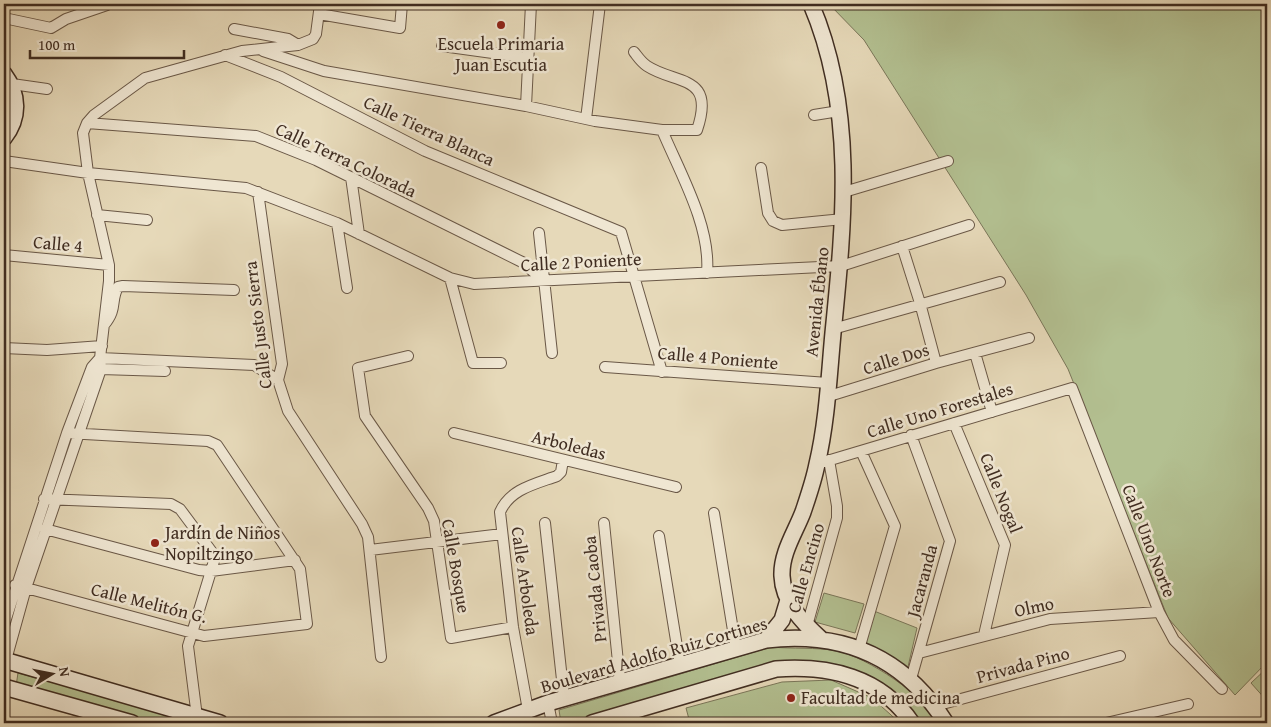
<svg xmlns="http://www.w3.org/2000/svg" width="1271" height="727" font-family="'Gentium Book Plus',serif">
  <style>
    .green { fill: #b3c091; stroke: #7a7659 }
    .lines { fill: none; stroke-linecap: round; stroke-linejoin: round }
    .street-casing { stroke: #6a5847; stroke-width: 12 }
    .secondary-casing { stroke: #402d21; stroke-width: 18 }
    .street { stroke: #efe6d2; stroke-width: 10 }
    .secondary { stroke: #efe6d2; stroke-width: 15 }
    .poi-dot { fill: #8f2418; stroke: #efe6d2; stroke-width: 2 }
    .labels { text-anchor: middle; stroke-width: 5; stroke-linejoin: round; paint-order: stroke }
    .poi-label { font-size: 18px; fill: #402d21; stroke: #efe6d2; text-anchor: start }
    .street-label { font-size: 18px; fill: #402d21; stroke: #efe6d2 }
  </style>
  <rect width="100%" height="100%" fill="#e6d9b9"/>
  <filter id="stains"><feTurbulence type="fractalNoise" baseFrequency=".004" numOctaves="4"/><feColorMatrix values="0 0 0 0 .2 0 0 0 0 .09 0 0 0 0 .02 0 0 0 .5 -.17"/></filter>
  <radialGradient id="worn" r=".72"><stop offset=".6" stop-color="#630" stop-opacity="0"/><stop offset="1" stop-color="#630" stop-opacity=".3"/></radialGradient>
  <path class="green" d="M829 4H1267V662L1235 695 1168 618 1068 369 1026 295 864 40Z
    M824 593 864 604 855 633 815 622Z
    M874 611 917 628 907 671 862 644Z
    M771 647C792 649 816 647 837 651 867 657 925 696 940 723H919L862 674 775 665 580 723H561L559 710Z
    M1267 668V701L1251 683Z
    M18 673 205 723H153L16 686Z
    M831 680 872 698 900 723H824L823 718 804 723H690L686 708 782 682Z"/>
  <g class="lines">
    <g class="street-casing">
      <path id="street" d="M319 14 400 28 402 4
        M4 18 51 28 66 19 107 5 106 4
        M234 29 288 39 298 45
        M442 46 528 58
        M263 51 324 71 526 106 595 121 662 130H697C716 74 676 85 647 66 641 62 638 57 634 52
        M225 55 281 77 425 151 621 232 662 372
        M12 84 47 89
        M526 106 531 4
        M814 115 839 111
        M586 119 600 4
        M87 123 256 136 316 160 522 262 543 280
        M662 130C680 173 711 226 707 273
        M4 161 88 173 246 188 337 223 450 278 474 284 841 266 969 225
        M761 168 768 213 773 221 782 225 843 219
        M351 177 359 234
        M258 192 282 364 278 380 288 411 362 524 368 537 381 657
        M844 192 948 161
        M97 215 147 220
        M337 223 347 288
        M539 233 552 353
        M902 246 920 303 936 363
        M4 255 109 265
        M450 278 473 363H501
        M104 325C118 308 110 302 118 287L123 286 234 290
        M833 329 1000 282
        M4 348 47 350 102 346
        M975 353 992 412
        M408 356 358 368 365 416 428 508 434 521 451 638 513 627
        M100 358 254 365 278 380
        M605 367 828 383
        M101 369 165 371
        M826 397 936 363 1029 338
        M954 423 1005 545 984 635
        M454 433 676 487
        M817 464 1072 388 1159 612 1174 640 1222 689
        M44 499 171 504 180 509 212 552 214 561 211 571 188 646 197 717
        M714 513 736 649
        M545 523 564 698
        M604 523 620 682
        M45 529 199 570 211 571 295 560
        M659 536 680 665
        M370 550 502 534
        M15 585 204 636 307 624 300 569 217 445 208 441 67 433
        M4 625 67 433 92 367 100 358
        M807 626 837 518V506L829 460
        M859 649 895 526 861 451
        M919 653 1050 619 1159 612
        M6 660 26 588 101 369 100 358 109 281V265L88 173 83 133 87 123 94 115 145 78 242 51 298 45 313 39 316 34 320 4
        M911 679 950 541 911 435
        M548 703 552 723
        M935 706 1120 656
        M528 710 513 627 500 512C510 489 535 484 557 476L561 472 563 460
        M1106 723 1188 704"/>
    </g>
    <g class="secondary-casing">
      <path id="secondary" d="M811 4C856 109 844 223 833 333 829 376 827 422 817 464 814 480 808 497 803 512 795 533 781 553 782 576 783 602 802 622 821 639
        M4 74C19 94 20 118 4 138
        M766 640 782 620 788 600
        M4 660 220 723
        M4 687 132 723
        M494 723 548 703 766 640C843 631 904 657 946 723
        M592 723 776 669C829 665 881 677 912 723"/>
    </g>
    <use href="#street" class="street"/>
    <use href="#secondary" class="secondary"/>
  </g>
  <g class="poi-dot">
    <circle cx="501" cy="25" r="5"/>
    <circle cx="155" cy="543" r="5"/>
    <circle cx="791" cy="698" r="5"/>
  </g>
  <g class="labels">
    <g class="poi-label">
      <text x="501" y="50" text-anchor="middle">Escuela Primaria<tspan x="501" dy="21">Juan Escutia</tspan></text>
      <text x="165" y="539">Jardín de Niños<tspan x="165" dy="21">Nopiltzingo</tspan></text>
      <text x="801" y="704">Facultad de medicina</text>
    </g>
    <g class="street-label">
      <text transform="translate(429 131) rotate(25)" y="6">Calle Tierra Blanca</text>
      <text transform="translate(346 160) rotate(25)" y="6">Calle Terra Colorada</text>
      <text transform="translate(58 244) rotate(5)" y="6">Calle 4</text>
      <text transform="translate(581 262) rotate(-3)" y="6">Calle 2 Poniente</text>
      <text transform="translate(817 302) rotate(-84)" y="6">Avenida Ébano</text>
      <text transform="translate(258 325) rotate(-97)" y="6">Calle Justo Sierra</text>
      <text transform="translate(718 358) rotate(5)" y="6">Calle 4 Poniente</text>
      <text transform="translate(896 359) rotate(-17)" y="6">Calle Dos</text>
      <text transform="translate(940 410) rotate(-17)" y="6">Calle Uno Forestales</text>
      <text transform="translate(569 445) rotate(14)" y="6">Arboledas</text>
      <text transform="translate(1001 493) rotate(68)" y="6">Calle Nogal</text>
      <text transform="translate(1149 541) rotate(69)" y="6">Calle Uno Norte</text>
      <text transform="translate(456 566) rotate(80)" y="6">Calle Bosque</text>
      <text transform="translate(806 568) rotate(-74)" y="6">Calle Encino</text>
      <text transform="translate(525 581) rotate(82)" y="6">Calle Arboleda</text>
      <text transform="translate(922 581) rotate(-75)" y="6">Jacaranda</text>
      <text transform="translate(595 589) rotate(-96)" y="6">Privada Caoba</text>
      <text transform="translate(149 603) rotate(14)" y="6">Calle Melitón G.</text>
      <text transform="translate(1034 607) rotate(-12)" y="6">Olmo</text>
      <text transform="translate(654 655) rotate(-16)" y="6">Boulevard Adolfo Ruiz Cortines</text>
      <text transform="translate(1023 665) rotate(-15)" y="6">Privada Pino</text>
    </g>
  </g>
  <rect width="1271" height="727" fill="none" stroke="#e6d9b9" stroke-width="20"/>
  <rect x="5" y="5" width="1261" height="717" fill="none" stroke="#402d21" stroke-width="2.5"/>
  <rect x="10" y="10" width="1251" height="707" fill="none" stroke="#402d21"/>
  <g transform="translate(52 674) rotate(80)" stroke="#efe6d2" stroke-width="4" paint-order="stroke">
  <path d="M0-4L9 19L0 12L-9 19Z" fill="#402d21"/>
  <text y="-8" font-size="14" font-weight="bold" text-anchor="middle" fill="#402d21">N</text>
  </g>
  <path d="M30 50v8h154v-8" fill="none" stroke="#402d21" stroke-width="2.5"/>
  <text x="38" y="50" font-size="15" fill="#402d21" stroke="#efe6d2" stroke-width="4" paint-order="stroke">100 m</text>
  <rect width="100%" height="100%" filter="url(#stains)"/>
  <rect width="100%" height="100%" fill="url(#worn)"/>
</svg>
